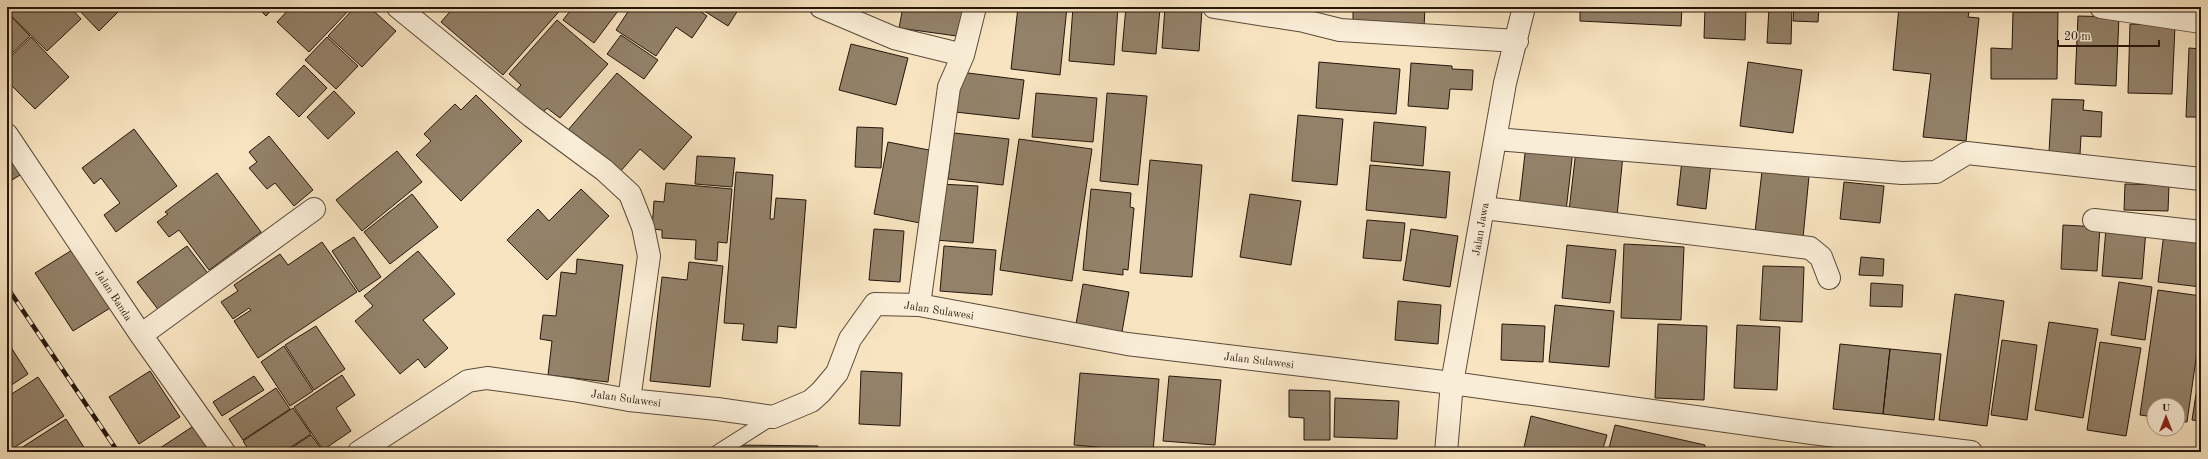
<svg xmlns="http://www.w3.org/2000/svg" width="2208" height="459" font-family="'Old Standard TT',serif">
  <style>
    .building { fill: #938169; stroke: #25160a }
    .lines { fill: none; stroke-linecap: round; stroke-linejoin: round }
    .lane-casing { stroke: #5a4a38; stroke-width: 16 }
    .street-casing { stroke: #5a4a38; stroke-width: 24 }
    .lane { stroke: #faedd7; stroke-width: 14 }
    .street { stroke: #faedd7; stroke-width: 22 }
    .rail-casing { stroke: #25160a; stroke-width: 4.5 }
    .rail { stroke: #faedd7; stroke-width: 3; stroke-dasharray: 9; stroke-linecap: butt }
    .labels { text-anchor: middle; stroke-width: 3.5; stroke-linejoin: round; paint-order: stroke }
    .street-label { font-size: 11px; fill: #25160a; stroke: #faedd7 }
  </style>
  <rect width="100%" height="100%" fill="#f8e4c1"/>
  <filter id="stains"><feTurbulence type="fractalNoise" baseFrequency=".005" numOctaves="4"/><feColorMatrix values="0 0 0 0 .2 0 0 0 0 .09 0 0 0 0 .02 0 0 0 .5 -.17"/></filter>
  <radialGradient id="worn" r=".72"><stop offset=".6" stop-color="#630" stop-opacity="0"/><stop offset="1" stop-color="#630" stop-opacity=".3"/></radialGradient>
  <path class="building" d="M7 7H70L81 19 47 51 7 12Z
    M76 7H123L99 31Z
    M257 7H274L266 16Z
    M291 7H352L309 52 277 22Z
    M355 7H369L396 31 362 67 328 36Z
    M454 7H563L503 75 441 22Z
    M573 7H621L594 43 563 20Z
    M631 7H694L707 16 692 38 676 27 656 56 616 30Z
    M698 7H740L728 26Z
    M903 7H969L964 37 899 28Z
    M1018 7H1067L1060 75 1011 69Z
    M1073 7H1118L1114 65 1069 61Z
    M1126 7 1160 8 1156 54 1122 51Z
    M1165 7 1202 10 1199 51 1162 48Z
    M1353 7H1425L1424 28 1353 25Z
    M1580 7H1682L1681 26 1580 21Z
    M1769 7H1792L1791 44 1767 43Z
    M1794 7H1819L1818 22 1793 21Z
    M1899 7H1970L1968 17 1979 18 1966 141 1923 137 1931 74 1893 70Z
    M1705 8 1746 9 1745 40 1704 38Z
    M2013 12H2058L2057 79H1991V48L2012 49Z
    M8 13 30 36 7 58V14Z
    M2078 16 2119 17 2116 86 2075 84Z
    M557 20 608 64 560 118 547 108 538 118 512 95 521 85 509 74Z
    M2130 24 2175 26 2172 94 2128 93Z
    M621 35 658 60 644 79 607 54Z
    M31 37 69 77 35 109 7 81V60Z
    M327 37 358 66 336 89 305 60Z
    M851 44 908 58 896 105 839 90Z
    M2189 48 2201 49V117H2186Z
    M1319 62 1400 69 1396 114 1316 108Z
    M1748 62 1802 70 1793 133 1740 126Z
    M1411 63 1452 66V69L1473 70 1472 90 1450 89 1448 109 1408 106Z
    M304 65 327 88 299 117 276 94Z
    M960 72 1024 80 1019 119 955 112Z
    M617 73 692 137 664 170 640 149 619 173 568 130Z
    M334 91 355 113 328 139 307 117Z
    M1036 93 1097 98 1093 142 1032 137Z
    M1107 93 1147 96 1138 185 1100 181Z
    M476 95 522 141 461 201 416 155 431 141 424 134 455 104 461 110Z
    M2052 99 2084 100 2083 110 2102 112 2101 137 2081 136 2080 154 2049 152Z
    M1298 115 1343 119 1337 185 1292 181Z
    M1374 122 1426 127 1423 166 1371 161Z
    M857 127 883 128 881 168 855 167Z
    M134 129 177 186 116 232 104 215 120 203 101 178 94 184 82 168Z
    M954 133 1009 139 1003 185 948 179Z
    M269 136 313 190 294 206 275 183 267 189 249 168 257 162 249 152Z
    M1019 139 1092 149 1072 281 1000 270Z
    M888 142 934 151 920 223 874 214Z
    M7 144 25 172 7 183Z
    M1526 145 1573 150 1566 211 1519 206Z
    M1576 150 1623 155 1617 216 1569 211Z
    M397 151 422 182 362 231 336 200Z
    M697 156 735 158 732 187 695 184Z
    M1150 160 1202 165 1192 277 1140 273Z
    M1682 160 1711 163 1706 209 1677 205Z
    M1370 165 1450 172 1446 218 1366 210Z
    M1762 171 1809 176 1803 238 1755 232Z
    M736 172 773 175 770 219H774L776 198 806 200 796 328 778 326 777 343 742 340 744 324 724 323Z
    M217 173 261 232 209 270 179 230 169 237 157 222 168 214 165 212Z
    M1844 182 1884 186 1880 223 1840 219Z
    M666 183 732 189 727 243 718 242 717 261 695 259 696 240 662 238V230L652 229 654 201 664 202Z
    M940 184 978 186 973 243 935 240Z
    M2125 184 2169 185 2168 211 2124 210Z
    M581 189 609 216 547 280 507 240 538 209 549 221Z
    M1091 189 1131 193 1130 207 1134 208 1128 270 1123 269V275L1083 270Z
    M412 194 438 227 390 264 364 232Z
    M1250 194 1301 201 1291 265 1240 257Z
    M1367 220 1405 223 1401 261 1363 258Z
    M2063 225 2100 227 2097 271 2061 269Z
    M2106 228 2146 230 2142 279 2102 276Z
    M874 229 904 231 900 282 869 280Z
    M1411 229 1458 236 1450 287 1403 280Z
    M2164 233 2201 238V287L2158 282Z
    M354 237 381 277 359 292 332 251Z
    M322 242 357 292 258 358 234 321 251 310 249 308 233 319 221 302 238 291 234 285 280 254 288 265Z
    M1624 244 1684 247 1681 320 1621 318Z
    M1567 245 1616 250 1610 303 1562 298Z
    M187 246 210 276 160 312 137 282Z
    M944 246 996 250 992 295 940 291Z
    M77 247 115 305 73 331 35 273Z
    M418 251 455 294 423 320 448 348 425 368 418 359 400 374 355 321 373 306 364 296Z
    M1861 257 1884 259 1883 276 1859 275Z
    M577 259 623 265 608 382 548 375 552 341 540 339 543 315 556 316 561 272 576 274Z
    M689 262 723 266 710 387 650 381 662 277 687 280Z
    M1763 266 1804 267 1802 322 1760 320Z
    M2119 282 2152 287 2145 340 2111 335Z
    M1871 283 1903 285 1902 307 1870 306Z
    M1083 284 1129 292 1122 332 1076 324Z
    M2158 290 2201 296V324L2187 422 2178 421V405H2154V417L2140 415Z
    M1955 294 2004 301 1987 426 1939 420Z
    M1398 301 1441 305 1438 344 1395 340Z
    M1555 305 1614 311 1609 367 1549 362Z
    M2049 322 2098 329 2083 418 2035 410Z
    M1502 324 1545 326 1543 362 1501 360Z
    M1658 324 1707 326 1704 400 1655 398Z
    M1737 325 1780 327 1777 390 1734 388Z
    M316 326 345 369 314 390 285 345Z
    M2002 340 2037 345 2027 420 1991 415Z
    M7 341 28 374 7 388Z
    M2100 342 2141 348 2126 436 2087 430Z
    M1840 344 1890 349 1883 414 1833 409Z
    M284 346 313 391 290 406 261 362Z
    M1890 349 1941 354 1934 420 1883 414Z
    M2201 362V421L2192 420Z
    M150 371 180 417 139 444 109 397Z
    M861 371 902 373 900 426 859 424Z
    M1080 373 1159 379 1153 452 1074 445Z
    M342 375 355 395 336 408 351 431 323 450 294 407Z
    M254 376 264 390 222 416 213 402Z
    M1169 376 1221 380 1215 445 1163 441Z
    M38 377 64 416 7 452V397Z
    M276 388 290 409 243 440 229 419Z
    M1289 390 1330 391V440H1304V418L1289 417Z
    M1335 398 1399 401 1397 439 1334 437Z
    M293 408 311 434 283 452H250L243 441Z
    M1531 416 1607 435 1602 452H1523Z
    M66 419 87 452H15Z
    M195 425 212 452H154Z
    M1615 425 1705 445 1704 452H1608Z
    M311 435 322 450 285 452Z
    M736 445 818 446 817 452H736Z
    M1707 450 1755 451 1764 452H1707Z"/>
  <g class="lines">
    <g class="lane-casing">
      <path id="lane" d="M718 452 773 417"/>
    </g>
    <g class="street-casing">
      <path id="street" d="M398 7 531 116 604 170 630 194 643 227 649 256 629 400
        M821 7 894 38 963 55
        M1214 7 1304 21 1340 30 1517 41
        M2101 7 2201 22
        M7 135 141 335 224 452
        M1496 139 1902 173 1936 172 1967 153 2201 179
        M1484 208 1810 248 1821 257 1829 278
        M2094 220 2201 232
        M919 305 949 87 963 55 975 7
        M141 335 314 209
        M359 452 468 381 487 378 573 390 629 400 717 409 773 417 811 401 821 392 837 373 850 339 875 304 919 305 1127 344 1452 383 1812 433 1971 452
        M1446 452 1452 383 1505 83 1524 7"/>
    </g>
    <use href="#lane" class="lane"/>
    <use href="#street" class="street"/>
    <g class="rail-casing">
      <path id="rail" d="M7 287 118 452"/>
    </g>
    <use href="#rail" class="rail"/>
  </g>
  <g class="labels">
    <g class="street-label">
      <text transform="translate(1480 229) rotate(-80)" y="4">Jalan Jawa</text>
      <text transform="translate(114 295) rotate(57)" y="4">Jalan Banda</text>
      <text transform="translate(939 310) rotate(9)" y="4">Jalan Sulawesi</text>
      <text transform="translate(1259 360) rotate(7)" y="4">Jalan Sulawesi</text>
      <text transform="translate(626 398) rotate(8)" y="4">Jalan Sulawesi</text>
    </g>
  </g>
  <rect width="2208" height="459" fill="none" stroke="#f8e4c1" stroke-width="24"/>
  <rect x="8" y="8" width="2192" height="443" fill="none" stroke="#25160a" stroke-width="2"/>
  <rect x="12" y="12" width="2184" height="435" fill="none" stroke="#25160a"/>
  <g transform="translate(2166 417)"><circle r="19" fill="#faedd7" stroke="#a59785"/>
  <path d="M0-3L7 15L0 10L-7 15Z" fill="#8f2418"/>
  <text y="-6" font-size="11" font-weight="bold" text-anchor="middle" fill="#25160a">U</text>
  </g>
  <path d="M2058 40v6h101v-6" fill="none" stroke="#25160a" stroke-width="2"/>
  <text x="2064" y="40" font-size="12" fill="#25160a" stroke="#faedd7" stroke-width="3" paint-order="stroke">20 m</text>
  <rect width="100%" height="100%" filter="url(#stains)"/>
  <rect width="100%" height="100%" fill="url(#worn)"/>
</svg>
